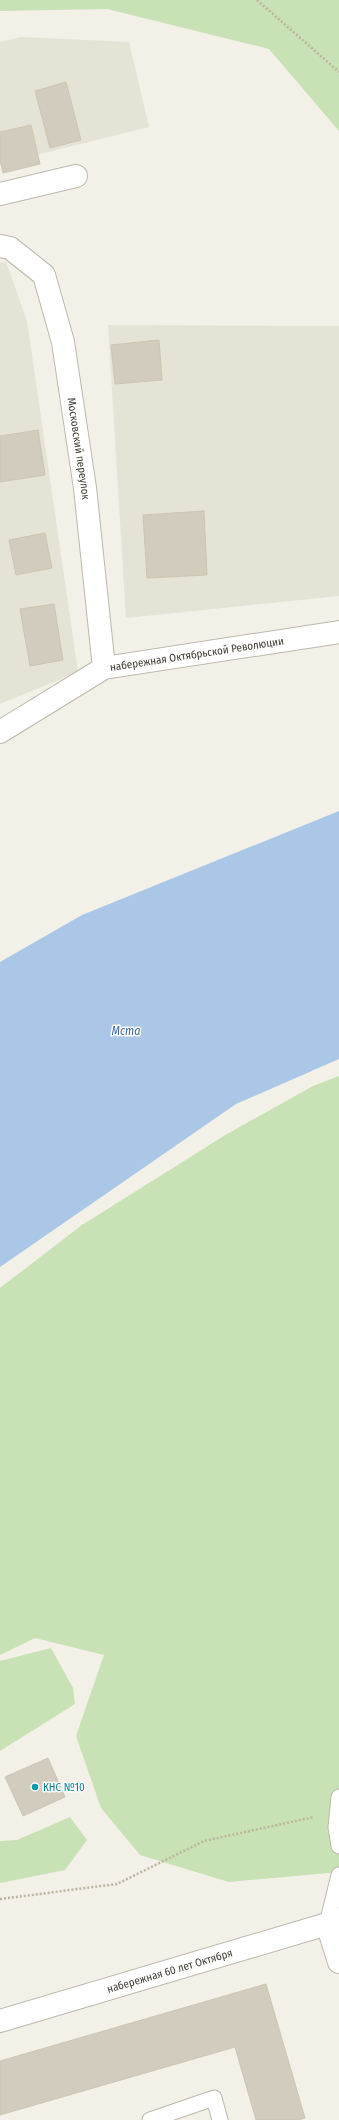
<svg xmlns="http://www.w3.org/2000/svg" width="339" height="2120" font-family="'Fira Sans Condensed',sans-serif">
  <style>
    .residential { fill: #e5e2d6 }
    .green { fill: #c8e1b5 }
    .water { fill: #aac7e8 }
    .building { fill: #d2ccbe; stroke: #ccc5b2 }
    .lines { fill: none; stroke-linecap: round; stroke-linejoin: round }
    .lane-casing { stroke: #bcb8ab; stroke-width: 17 }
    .street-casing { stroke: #bcb8ab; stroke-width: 24 }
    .path { stroke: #bcb59e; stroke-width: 2.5; stroke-dasharray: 2 2; stroke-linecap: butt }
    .lane { stroke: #fff; stroke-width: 15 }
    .street { stroke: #fff; stroke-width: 22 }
    .culture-dot { fill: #0f9aa8; stroke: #fff; stroke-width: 1.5 }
    .labels { text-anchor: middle; stroke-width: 3; stroke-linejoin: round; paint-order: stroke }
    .street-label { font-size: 11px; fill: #444037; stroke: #fff }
    .culture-label { font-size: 11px; fill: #0d838f; stroke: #fff; text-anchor: start }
    .water-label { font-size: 12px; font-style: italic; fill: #3c6ca3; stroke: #fff }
  </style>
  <rect width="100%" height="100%" fill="#f2f0e7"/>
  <path class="residential" d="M21 37 129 42 149 127 0 164V42Z
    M6 262 27 321 78 672 0 704V263Z
    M108 325 339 326V596L126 618Z"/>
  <path class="green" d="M0 0H339V131L269 49 107 9 0 11Z
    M339 1076V1872L229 1882 140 1855 101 1808 76 1736 104 1655 35 1638 0 1655V1288L82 1225 227 1134 313 1086Z
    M51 1648 73 1688 75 1704 0 1751V1661Z
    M70 1817 87 1840 65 1870 0 1883V1841L17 1840Z"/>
  <path class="water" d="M339 811V1059L236 1104 0 1267V962L82 915Z"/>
  <path class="building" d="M66 82 81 140 50 148 35 91Z
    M31 125 40 164 3 173 0 160V132Z
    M159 340 162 380 115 384 111 345Z
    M38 430 45 475 0 482V436Z
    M204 511 207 575 147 578 143 515Z
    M45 533 52 568 16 575 9 540Z
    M54 604 63 660 30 666 20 609Z
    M48 1758 65 1797 23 1816 5 1777Z
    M266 1984 305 2118 298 2120H256L235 2047 0 2115V2061Z"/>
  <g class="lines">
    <g class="lane-casing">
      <path id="lane" d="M339 1797 336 1827 339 1846
        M327 1924 339 1875
        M150 2120 214 2098 220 2120"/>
    </g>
    <g class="street-casing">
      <g id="street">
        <path d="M0 194 76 176"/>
        <path id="s1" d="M0 246 10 248 44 275 63 342 85 488 104 668"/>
        <path id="s2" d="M0 732 104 668 339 632"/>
        <path d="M327 1924 339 1962"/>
        <path id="s3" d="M0 2021 327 1924 339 1919"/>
      </g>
    </g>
    <path class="path" d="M257 0 339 72
      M0 1899 117 1884 204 1841 314 1817"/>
    <use href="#lane" class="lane"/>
    <use href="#street" class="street"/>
  </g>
  <circle class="culture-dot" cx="35" cy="1787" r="4"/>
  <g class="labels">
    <g class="street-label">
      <text dy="4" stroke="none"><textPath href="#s1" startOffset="231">Московский переулок</textPath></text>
      <text dy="4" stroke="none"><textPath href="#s2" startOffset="216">набережная Октябрьской Революции</textPath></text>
      <text dy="4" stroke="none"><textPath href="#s3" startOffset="177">набережная 60 лет Октября</textPath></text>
    </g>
    <g class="culture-label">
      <text x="43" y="1791">КНС №10</text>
    </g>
    <g class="water-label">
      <text x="126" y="1035">Мста</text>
    </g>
  </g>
</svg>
